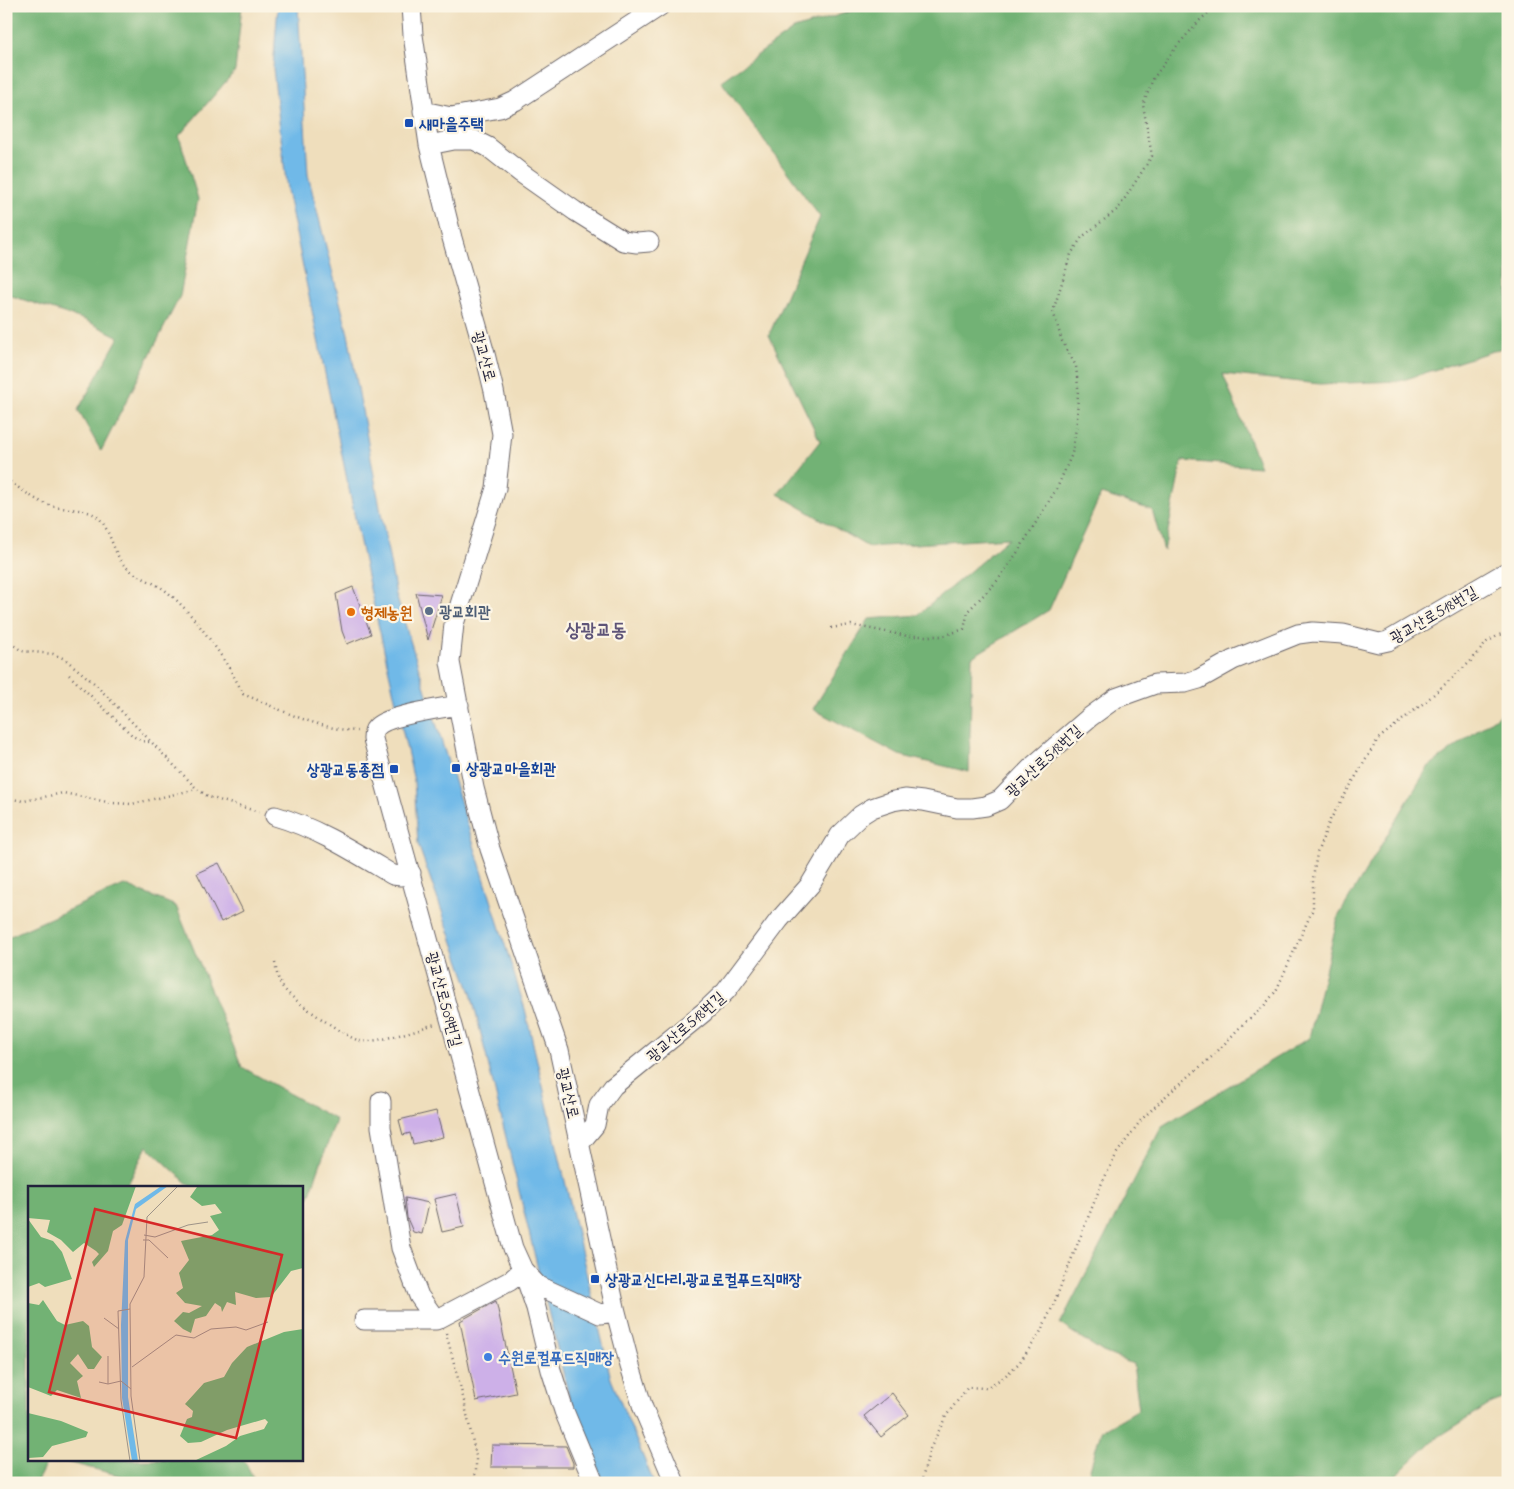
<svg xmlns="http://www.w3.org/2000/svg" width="1514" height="1489" font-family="'Indie Flower','Poor Story',sans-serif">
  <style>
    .forest { fill: #72b274; stroke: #4a6a58 }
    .water { fill: #6fb9e8; stroke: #486e92 }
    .building { fill: #cdb0e8 }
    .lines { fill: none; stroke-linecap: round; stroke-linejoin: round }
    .minor-casing { stroke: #6a6468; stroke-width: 21 }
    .path { stroke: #6a6468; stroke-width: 2.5; stroke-dasharray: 1 4; stroke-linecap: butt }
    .minor { stroke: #fff; stroke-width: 19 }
    .transit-dot { fill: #1a4fb4; stroke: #fcf5e5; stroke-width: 2 }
    .service-dot { fill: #5c6f8a; stroke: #fcf5e5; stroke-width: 2 }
    .food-dot { fill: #e8710a; stroke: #fcf5e5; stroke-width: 2 }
    .shop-dot { fill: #3f7fe0; stroke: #fcf5e5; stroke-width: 2 }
    .labels { text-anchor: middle; stroke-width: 4.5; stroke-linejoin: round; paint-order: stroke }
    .transit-label { font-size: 16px; font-weight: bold; fill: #164399; stroke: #fcf5e5; text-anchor: start }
    .street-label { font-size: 16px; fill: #22223b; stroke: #fcf5e5 }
    .service-label { font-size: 16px; font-weight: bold; fill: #4e5e75; stroke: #fcf5e5; text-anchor: start }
    .food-label { font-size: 16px; font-weight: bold; fill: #c56008; stroke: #fcf5e5; text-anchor: start }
    .shop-label { font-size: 16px; font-weight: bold; fill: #366cbe; stroke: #fcf5e5; text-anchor: start }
    .quarter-label { font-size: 19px; font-weight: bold; fill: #5e5478; stroke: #fcf5e5 }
    .inset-road { fill: none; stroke: #9d9388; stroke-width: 1 }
    .view { fill: #d62828; fill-opacity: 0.15; stroke: #d62828; stroke-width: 2.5 }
    .inset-edge { fill: none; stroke: #22223b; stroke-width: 2.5 }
  </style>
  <rect width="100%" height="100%" fill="#fcf5e5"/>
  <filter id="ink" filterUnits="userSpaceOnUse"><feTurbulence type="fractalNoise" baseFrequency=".02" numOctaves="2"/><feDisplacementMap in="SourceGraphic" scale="10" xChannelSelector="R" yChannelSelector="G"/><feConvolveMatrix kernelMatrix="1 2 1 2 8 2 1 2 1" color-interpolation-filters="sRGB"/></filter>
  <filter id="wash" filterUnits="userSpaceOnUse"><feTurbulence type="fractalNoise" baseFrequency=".0096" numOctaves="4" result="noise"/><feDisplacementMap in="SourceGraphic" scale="20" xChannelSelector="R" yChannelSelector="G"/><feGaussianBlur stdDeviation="1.12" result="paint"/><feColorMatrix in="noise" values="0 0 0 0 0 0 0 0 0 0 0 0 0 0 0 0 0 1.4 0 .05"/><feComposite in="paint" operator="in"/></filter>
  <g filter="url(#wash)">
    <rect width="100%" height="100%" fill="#efdebc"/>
    <path class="forest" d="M6 6H242L235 71 179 136 198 199 180 296 101 451 78 410 119 337 85 320 6 294Z
      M868 6H1508V346L1400 381 1320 384 1223 374 1260 467 1182 461 1164 551 1152 510 1101 494 1049 610 972 657 969 772 899 755 813 709 869 619 918 615 1009 538 868 547 778 494 820 441 769 335 820 217 721 81 794 29Z
      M1508 708V1397L1492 1403 1432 1441 1388 1483H1086L1101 1431 1139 1409 1133 1364 1103 1352 1060 1324 1162 1126 1309 1038 1338 917 1428 767Z
      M124 885 176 906 242 1067 336 1120 301 1219V1188H192L147 1146 126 1188H29V1460H48L36 1483H6V938Z
      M59 1460H244L254 1479 214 1483H149Z"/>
    <path class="water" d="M278 6H298L308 175 348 334 396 595 525 1009 611 1379 654 1483H604L569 1397 471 993 418 844 414 781 366 571 287 190 273 68Z"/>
    <g id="blocks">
      <path class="building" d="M353 587 371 634 347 644 342 631 336 594Z
        M416 593 442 595 428 640Z
        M219 863 243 911 221 922 197 873Z
        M436 1111 443 1137 413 1144 410 1133 403 1135 399 1120Z
        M456 1194 464 1227 442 1232 434 1199Z
        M405 1198 429 1203 422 1234 413 1232 407 1218Z
        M496 1301 516 1393 476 1401 460 1321Z
        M892 1393 909 1415 881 1437 864 1416Z
        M492 1445 566 1446 573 1463V1467H491Z"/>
    </g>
  </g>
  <g filter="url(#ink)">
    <use href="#blocks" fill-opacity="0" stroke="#6a6468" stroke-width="1"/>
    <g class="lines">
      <g class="minor-casing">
        <path id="minor" d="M411 6 413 35 429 145 452 238 485 354 494 391 502 434 496 488 454 624 450 662 474 788 490 849 559 1050 616 1312 630 1366 643 1408 675 1483
          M423 111 451 117 500 108 515 101 660 6
          M429 145 454 140H474L488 147 521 173 575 211 623 241 637 243 649 242
          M459 705C442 708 384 716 376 728 373 731 373 735 373 739L513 1248 523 1270 536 1308 551 1370 564 1411 594 1483
          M275 816C317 828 356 853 393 875L401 876 411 873
          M381 1101V1127L401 1248 419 1296 436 1320
          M580 1143 595 1125 599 1105 613 1086 704 1012 726 991 779 920 810 885 840 835 861 815 872 808 893 801 905 799 923 801 957 808H972L986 806 1000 800 1032 767 1090 717 1116 698 1155 684 1185 683 1199 679 1233 660 1298 634 1313 632 1343 634 1379 643 1388 641 1508 571
          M364 1320H436L510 1281 523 1270 537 1285 600 1314 616 1312"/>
      </g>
      <path class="path" d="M6 479C21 489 35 501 52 506 65 510 81 508 93 514 109 521 112 552 124 565 135 577 153 581 166 591 193 612 229 663 243 694 280 709 316 729 357 731
        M831 628 851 625 907 636H943L964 629 968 611 998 580 1019 550 1057 488 1072 454 1077 421 1078 387 1076 366 1062 341 1053 311 1071 254 1082 237 1118 209 1152 156 1143 105 1153 79 1176 47 1200 20 1216 6
        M6 640 22 651 53 654 65 659 94 683 197 789 209 797 259 812
        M69 675 133 736 141 741 150 742
        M6 798 24 801 63 793 112 803 132 804 197 789
        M275 963C277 974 278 983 286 991 294 1001 349 1039 360 1041 379 1043 415 1030 435 1024
        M446 1333 464 1401 476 1456V1471L470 1483
        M921 1483 930 1449 946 1416 968 1387 986 1388 1004 1377 1019 1363 1039 1335 1052 1308 1101 1185 1117 1153 1141 1120 1168 1094 1214 1055 1243 1024 1263 1007 1276 991 1313 909V878L1317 853 1330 820 1378 739 1425 702 1470 662 1487 642 1499 635 1508 632"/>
      <use href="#minor" class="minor"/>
    </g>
  </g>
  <g class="transit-dot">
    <rect x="404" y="118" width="10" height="10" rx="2.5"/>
    <rect x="451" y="763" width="10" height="10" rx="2.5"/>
    <rect x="389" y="764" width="10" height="10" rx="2.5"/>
    <rect x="590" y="1274" width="10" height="10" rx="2.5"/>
  </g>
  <circle class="service-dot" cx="429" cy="611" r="5"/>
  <circle class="food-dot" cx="351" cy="612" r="5"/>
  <circle class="shop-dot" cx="488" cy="1357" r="5"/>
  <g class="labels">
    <g class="transit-label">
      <text x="419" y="129">새마을주택</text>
      <text x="466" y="774">상광교마을회관</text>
      <text x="384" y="775" text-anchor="end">상광교동종점</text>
      <text x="605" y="1285">상광교신다리.광교로컬푸드직매장</text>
    </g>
    <g class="street-label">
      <text transform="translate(485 356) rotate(75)" y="6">광교산로</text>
      <text transform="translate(1433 614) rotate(-30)" y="6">광교산로518번길</text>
      <text transform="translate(1043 760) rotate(-43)" y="6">광교산로518번길</text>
      <text transform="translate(445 999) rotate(75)" y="6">광교산로509번길</text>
      <text transform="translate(685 1026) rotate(-41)" y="6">광교산로518번길</text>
      <text transform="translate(569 1093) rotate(77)" y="6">광교산로</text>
    </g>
    <g class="service-label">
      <text x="439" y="617">광교회관</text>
    </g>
    <g class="food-label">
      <text x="361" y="618">형제농원</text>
    </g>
    <g class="shop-label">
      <text x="498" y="1363">수원로컬푸드직매장</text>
    </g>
    <g class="quarter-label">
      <text x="596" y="636">상광교동</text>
    </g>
  </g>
  <g transform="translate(28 1186)">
    <rect width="275" height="275" fill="#efdebc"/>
    <path d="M0 0H108L94 39 85 45 80 65 66 81 64 76 71 68 68 65 56 57 45 66 33 54 19 46 22 34 0 32ZM275 0V82L263 85 243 111 228 112 207 106 208 119 199 116 194 126 193 121 187 117 178 130 167 133 163 147 155 143 146 135 155 126 161 127 174 120 157 117 148 107 155 102 151 87 161 74 153 55 184 49 191 44 182 30 194 27 187 18 174 20 162 11 169 1ZM0 33 13 51 25 55 34 66 44 93 17 101 11 97 0 101ZM15 114 29 135 37 139 55 135 61 140 64 161 74 171 66 183H60L50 168 42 177 55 190 49 195 53 212 29 204 23 210 0 201V117L11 119ZM275 143V275H166L198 260 212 250 236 243 240 236 237 233 199 244 173 256 160 257 152 250 159 233 164 231 165 225 157 218 176 197 196 191 204 177 219 161 256 146ZM0 227 33 235 60 246 58 251 24 260 15 271 0 272Z" fill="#72b274"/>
    <path d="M140 0 108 23 100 54V211L110 275H104L94 212 93 139 97 55 107 18 132 1Z" fill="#6fb9e8"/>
    <path class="inset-road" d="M116 49 127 51 160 39 180 36M115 54H121L140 72M102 123 90 125 93 214 102 275M76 132 91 143M104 181 148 149 166 152 183 143 208 141 218 144 240 136M71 196 80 198 93 195 103 203M80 198V170M112 275 103 210 102 118 116 91 119 31 150 0"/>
    <path class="view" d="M67 23 254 69 208 252 21 206Z"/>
    <rect width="275" height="275" class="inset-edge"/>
  </g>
  <rect width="1514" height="1489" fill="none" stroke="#fcf5e5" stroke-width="25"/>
</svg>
